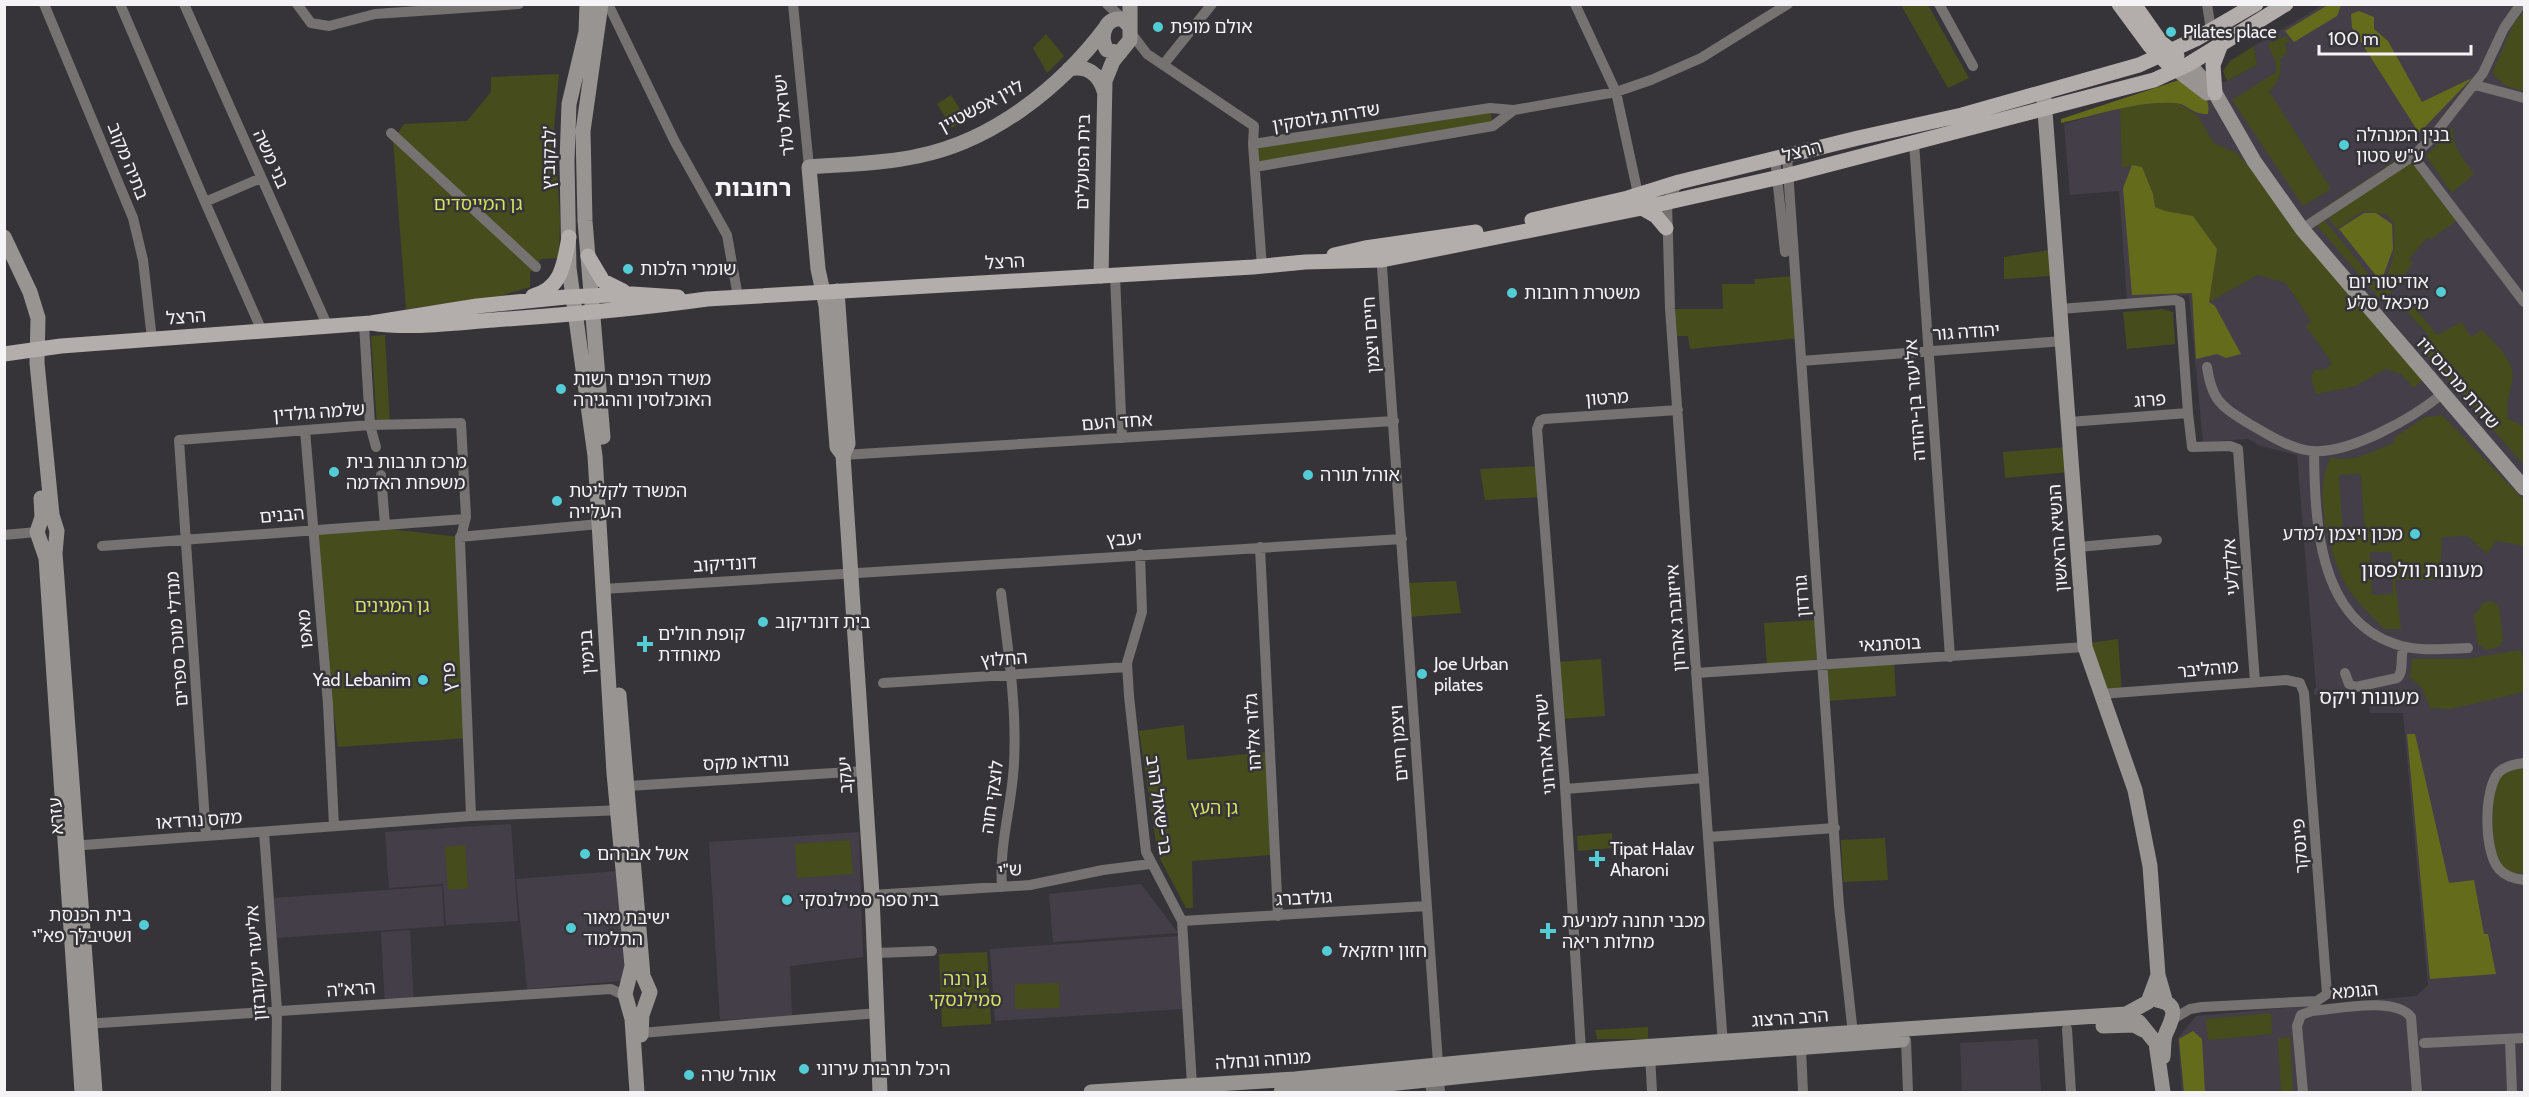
<svg xmlns="http://www.w3.org/2000/svg" width="2529" height="1097" font-family="Cabin,'Noto Sans Hebrew',sans-serif">
  <style>
    .built { fill: #443e48 }
    .green { fill: #474c1c; fill-rule: evenodd }
    .forest { fill: #646c1c }
    .lines { fill: none; stroke-linecap: round; stroke-linejoin: round }
    .street { stroke: #757271; stroke-width: 10 }
    .secondary { stroke: #989491; stroke-width: 15 }
    .primary { stroke: #b3aeab; stroke-width: 15 }
    .poi-dot { fill: #52ccd5; stroke: #373439; stroke-width: 2 }
    .labels { text-anchor: middle; stroke-width: 5; stroke-linejoin: round; paint-order: stroke }
    .poi-label { font-size: 18px; fill: #f5f3f6; stroke: #373439; text-anchor: start }
    .street-label { font-size: 18px; fill: #f5f3f6; stroke: #373439 }
    .park-label { font-size: 18px; fill: #d6e35f; stroke: #373439 }
    .neighbourhood-label { font-size: 20px; fill: #f5f3f6; stroke: #373439 }
    .district-label { font-size: 24px; font-weight: bold; fill: #f5f3f6; stroke: #373439 }
  </style>
  <rect width="100%" height="100%" fill="#373439"/>
  <path class="built" d="M2323 5H2524V1092H2182L2178 1038 2196 1016 2416 996 2428 985 2403 713H2370L2367 689 2314 695V689L2316 688 2297 455 2261 446 2248 439 2203 442 2189 295 2127 300 2119 191 2070 195 2064 124 2165 95 2211 87 2227 81 2257 65 2254 46Z
    M511 824 518 921 446 925 443 884 389 888 385 832Z
    M859 832 863 957 790 966 792 1016 720 1020 709 842Z
    M617 871 625 977 619 981 527 989 516 879Z
    M1141 884 1178 933 1053 942 1049 894Z
    M442 886 444 926 277 938 274 898Z
    M410 930 414 1004 385 1006 381 932Z
    M1179 936 1184 1009 995 1021 990 949Z
    M2038 1039 2041 1092H1962L1960 1043Z"/>
  <path class="green" d="M1901 5H1928L1969 78 1948 88Z
    M2524 11V91L2506 86 2494 76 2493 71 2513 25Z
    M1046 34 1064 56 1047 73 1033 48Z
    M2285 36 2290 41 2285 44 2287 52 2280 59C2282 71 2279 83 2269 91L2331 189 2303 206 2232 100 2276 72V63L2268 44Z
    M2254 46 2257 65 2227 81 2223 71 2230 61Z
    M559 74 554 128 560 218 559 258 541 259 530 273V287L500 296 406 309 393 140 404 124 467 121 491 92V77Z
    M951 95 966 119 952 128 937 104Z
    M2176 102 2197 115 2214 143 2237 153 2428 375 2414 388 2401 374 2385 369 2356 386 2316 394 2311 378 2314 370 2326 369 2332 363 2306 326 2311 321 2286 283 2258 275 2209 302 2217 249 2193 216 2165 211 2155 207 2153 194 2142 167 2132 165 2122 168 2120 109 2128 106Z
    M1490 109 1493 125 1256 164 1254 147Z
    M2454 126C2450 145 2464 159 2474 174L2452 193 2426 156Z
    M2407 153 2414 154 2460 218 2430 240 2428 237 2409 259 2413 263 2402 278 2406 280 2381 300 2310 217 2318 212 2379 287C2394 269 2397 244 2393 221L2385 214 2363 211 2337 229 2322 209Z
    M2049 250 2052 276 2004 279V257Z
    M1795 276 1800 338 1690 349 1688 336H1672L1670 309H1723L1722 284H1754L1755 279Z
    M2411 303 2437 335 2461 322 2471 337 2482 330C2496 345 2516 360 2512 382 2509 398 2506 403 2508 419L2524 426V465L2418 344 2429 336 2404 308Z
    M2162 309 2173 312 2175 344 2127 349 2123 312Z
    M385 335 390 425 377 426 371 336Z
    M2442 415 2524 500V546L2496 541 2487 554 2468 536 2442 537 2440 580H2395L2401 629H2384C2372 617 2360 605 2350 591 2329 560 2312 490 2331 457 2351 465 2376 449 2394 443V438L2425 417ZM2361 474 2365 535 2343 536 2339 475ZM2392 552 2393 594 2372 595 2370 552Z
    M2067 447 2069 472 2005 478 2003 452Z
    M1539 466 1541 497 1485 500 1480 469Z
    M362 526 460 537 468 738 338 747 312 530Z
    M1456 581 1461 613 1407 617 1405 583Z
    M2492 601 2499 606 2503 639 2499 647 2486 650 2478 644 2474 616 2484 602Z
    M1815 620 1817 663 1767 666 1764 623Z
    M2118 639 2122 693 2110 695 2091 654 2090 643Z
    M2521 650 2524 664V692L2451 709 2430 708 2422 688 2410 677 2412 659H2466Z
    M1601 659 1605 716 1561 719 1557 662Z
    M1894 664 1896 696 1828 701 1826 669Z
    M1184 725 1187 760 1267 752 1271 855 1192 861 1193 908H1186L1158 855 1139 731Z
    M2524 765V874C2517 873 2509 873 2503 867 2490 853 2490 793 2500 777 2505 769 2516 768 2524 765Z
    M1612 833 1613 848 1578 851 1577 836Z
    M1885 838 1888 880 1843 882 1841 840Z
    M850 840 853 874 797 878 795 844Z
    M465 845 468 888 448 890 445 847Z
    M987 952 991 1024 942 1027 939 954Z
    M1059 983 1060 1008 1015 1009V984Z
    M2271 1013 2272 1034 2208 1040 2206 1019Z
    M1648 1027V1039H1597L1595 1030Z
    M2290 1037 2293 1092H2281L2278 1038Z"/>
  <path class="forest" d="M2328 5H2341L2337 16 2294 42 2285 31Z
    M2359 11 2374 17V29L2388 41 2422 102 2472 78 2419 133 2352 28 2351 14Z
    M2185 78C2199 89 2211 96 2208 114 2191 115 2188 103 2174 103 2136 101 2098 115 2061 123V119Z
    M2132 165 2142 167 2153 194 2155 207 2165 211 2193 216 2217 249 2209 302 2215 306 2241 354 2226 358 2217 354 2196 359 2192 293 2132 295 2123 188Z
    M2364 213H2376L2392 224 2393 249 2381 282 2339 229Z
    M2407 734H2415L2449 883 2474 880 2484 934H2488L2496 974 2430 979Z
    M2193 1031 2202 1039 2205 1092H2184L2179 1039Z"/>
  <g class="lines">
    <path class="street" d="M44 4 133 218 143 260 152 339
      M120 4 205 202 261 178
      M184 4 328 327
      M297 4 311 23 329 26 375 14 519 4
      M608 4 675 142 727 235 738 297
      M793 4 809 167
      M1107 4 1124 20
      M1575 4 1616 92 1638 194
      M1939 4 1973 66
      M2207 4 2211 30
      M1131 33 1147 54 1254 126 1253 144 1262 267
      M1163 65 1212 4
      M2475 85 2524 98
      M391 133 536 267
      M1914 142 1950 657
      M1253 144 1490 108 1514 110 1616 92 1651 80 1701 58 1788 4
      M1787 156 1839 906 1852 1025V1033L1847 1036
      M2413 156 2524 302
      M1775 158 1785 252
      M1255 167 1493 126 1514 110
      M1679 182 1667 202 1670 309 1723 1045
      M205 202 262 331
      M2302 229 2413 156 2431 139 2483 73 2504 28 2521 4
      M1381 253 1440 1092
      M1115 276 1122 438
      M2060 309 2175 300 2180 302 2188 413
      M364 324 370 425 376 447
      M1801 361 2063 341
      M2207 367C2212 401 2221 406 2248 423 2267 434 2290 449 2312 451 2350 454 2413 418 2442 394
      M2069 422 2188 413 2192 447 2230 446 2238 449 2255 682
      M305 430 328 704 334 826
      M2314 451C2315 519 2317 618 2395 644 2418 652 2444 649 2468 648
      M843 455 1394 421
      M381 475 385 525
      M4 535 37 532
      M460 537 599 524
      M102 546 465 519
      M1260 547 1278 916
      M2078 547 2157 540
      M1140 554 1142 612 1127 663 1129 696 1146 852 1182 921 1192 1085 1197 1091
      M603 589 1402 539
      M1001 593C1008 649 1017 707 1014 763 1012 807 999 841 1002 887
      M1696 673 2085 647
      M2345 673 2349 684 2356 687 2397 678C2405 671 2399 657 2404 647
      M883 683 1127 667
      M2101 694 2286 680 2300 683 2304 693 2327 994 2317 1001 2202 1007 2190 1009 2173 1019
      M2524 763C2516 764 2505 766 2499 772 2483 789 2484 853 2499 869 2506 877 2515 879 2524 880
      M623 781 628 786 865 771
      M1565 789 1704 778
      M264 832 277 1010 276 1092
      M206 836 179 440 370 425 461 423 466 517 460 541 471 816
      M1708 837 1835 828
      M71 846 471 816 624 810
      M872 895 1030 885 1103 870 1150 864
      M1182 921 1427 906
      M875 953 932 951
      M85 1024 611 989 625 996
      M2067 1029 2071 1092
      M641 1033 878 1013
      M1901 1035 1906 1040 1908 1092
      M2510 1039 2512 1092
      M2424 1043 2524 1038
      M1650 1054 1652 1092
      M1584 1055 1581 1051 1565 786 1537 429 1540 421 1544 419 1678 410
      M1431 1074 1428 1079 1432 1092
      M1803 1092 1801 1049 1806 1042
      M2303 1092 2297 1026 2301 1015 2312 1011C2337 1009 2395 996 2411 1017L2417 1092"/>
    <path class="secondary" d="M587 4 586 32 569 104 567 161 569 268 595 456 614 773 632 966 625 994 632 1019 637 1092
      M601 4 583 131 585 221 603 437
      M1120 53 1107 50C1098 37 1106 14 1124 20L1130 27
      M2189 64 2215 93 2254 161 2302 229 2524 488
      M1069 69C1087 65 1099 74 1104 91
      M2177 70 2207 93
      M2044 98 2085 647 2135 790 2150 866 2158 975 2166 1003
      M4 237 30 292 38 318 37 363 52 515 57 531 55 553 95 1092
      M1101 276 1105 81 1113 61 1130 40V4
      M837 291 848 444 843 455
      M41 498 42 517 37 532 46 558 82 1092
      M619 695 643 976 650 992 642 1015 641 1035
      M2157 1000C2180 1004 2173 1018 2166 1033 2163 1039 2164 1050 2163 1057
      M2139 1022 2156 1043 2163 1092
      M2103 1026 2134 1025 2143 1030
      M880 1092 872 895 843 455 837 447 826 306 818 269 809 167C845 164 882 164 918 156 993 141 1061 87 1106 27
      M1091 1092 1295 1079 1581 1051 2126 1014 2148 1002 2158 975
      M1281 1092 1359 1087 1590 1063 1902 1040"/>
    <path class="primary" d="M2119 4 2150 46 2167 63
      M2134 4 2160 41 2177 56
      M2215 93 2213 65 2221 44
      M1642 208 1656 216 1666 228
      M1532 220 1628 198 1679 182 1858 138 1962 115 2139 65 2196 39 2256 4
      M1334 255 1365 248 1476 232
      M588 256 603 281 623 291
      M533 296C562 288 564 264 569 237
      M371 323C411 329 453 323 494 320 565 315 636 309 707 299L1253 267 1305 262 1382 260 1642 208 1789 175 2154 80 2189 64 2286 4
      M4 354 61 346 371 323 477 306 566 297 632 294 678 297"/>
  </g>
  <g class="poi-dot">
    <circle cx="1158" cy="27" r="6"/>
    <circle cx="2171" cy="32" r="6"/>
    <circle cx="2344" cy="145" r="6"/>
    <circle cx="628" cy="269" r="6"/>
    <circle cx="2441" cy="292" r="6"/>
    <circle cx="1512" cy="293" r="6"/>
    <circle cx="561" cy="389" r="6"/>
    <circle cx="334" cy="472" r="6"/>
    <circle cx="1308" cy="475" r="6"/>
    <circle cx="557" cy="501" r="6"/>
    <circle cx="2415" cy="534" r="6"/>
    <circle cx="763" cy="622" r="6"/>
    <path d="M642 635h6v6h6v6h-6v6h-6v-6h-6v-6h6z"/>
    <circle cx="1422" cy="674" r="6"/>
    <circle cx="423" cy="680" r="6"/>
    <circle cx="585" cy="854" r="6"/>
    <path d="M1594 850h6v6h6v6h-6v6h-6v-6h-6v-6h6z"/>
    <circle cx="787" cy="900" r="6"/>
    <circle cx="144" cy="925" r="6"/>
    <circle cx="571" cy="928" r="6"/>
    <path d="M1545 922h6v6h6v6h-6v6h-6v-6h-6v-6h6z"/>
    <circle cx="1327" cy="951" r="6"/>
    <circle cx="804" cy="1069" r="6"/>
    <circle cx="689" cy="1075" r="6"/>
  </g>
  <g class="labels">
    <g class="poi-label">
      <text x="1170" y="33">אולם מופת</text>
      <text x="2183" y="38">Pilates place</text>
      <text x="2356" y="141">בנין המנהלה<tspan x="2356" dy="21">ע"ש סטון</tspan></text>
      <text x="640" y="275">שומרי הלכות</text>
      <text x="2429" y="288" text-anchor="end">אודיטוריום<tspan x="2429" dy="21">מיכאל סלע</tspan></text>
      <text x="1524" y="299">משטרת רחובות</text>
      <text x="573" y="385">משרד הפנים רשות<tspan x="573" dy="21">האוכלוסין וההגירה</tspan></text>
      <text x="346" y="468">מרכז תרבות בית<tspan x="346" dy="21">משפחת האדמה</tspan></text>
      <text x="1320" y="481">אוהל תורה</text>
      <text x="569" y="497">המשרד לקליטת<tspan x="569" dy="21">העלייה</tspan></text>
      <text x="2403" y="540" text-anchor="end">מכון ויצמן למדע</text>
      <text x="775" y="628">בית דונדיקוב</text>
      <text x="658" y="640">קופת חולים<tspan x="658" dy="21">מאוחדת</tspan></text>
      <text x="1434" y="670">Joe Urban<tspan x="1434" dy="21">pilates</tspan></text>
      <text x="411" y="686" text-anchor="end">Yad Lebanim</text>
      <text x="1610" y="855">Tipat Halav<tspan x="1610" dy="21">Aharoni</tspan></text>
      <text x="597" y="860">אשל אברהם</text>
      <text x="799" y="906">בית ספר סמילנסקי</text>
      <text x="132" y="921" text-anchor="end">בית הכנסת<tspan x="132" dy="21">ושטיבלך פא"י</tspan></text>
      <text x="583" y="924">ישיבת מאור<tspan x="583" dy="21">התלמוד</tspan></text>
      <text x="1562" y="927">מכבי תחנה למניעת<tspan x="1562" dy="21">מחלות ריאה</tspan></text>
      <text x="1339" y="957">חזון יחזקאל</text>
      <text x="816" y="1075">היכל תרבות עירוני</text>
      <text x="701" y="1081">אוהל שרה</text>
    </g>
    <g class="street-label">
      <text transform="translate(981 106) rotate(-28)" y="6">לוין אפשטיין</text>
      <text transform="translate(784 115) rotate(-96)" y="6">ישראל טלר</text>
      <text transform="translate(1326 117) rotate(-9)" y="6">שדרות גלוסקין</text>
      <text transform="translate(1802 151) rotate(-15)" y="6">הרצל</text>
      <text transform="translate(549 158) rotate(-89)" y="6">לבקוביץ'</text>
      <text transform="translate(271 159) rotate(66)" y="6">בני משה</text>
      <text transform="translate(128 161) rotate(68)" y="6">בתיה מקוב</text>
      <text transform="translate(1083 162) rotate(-89)" y="6">בית הפועלים</text>
      <text transform="translate(1005 262) rotate(-3)" y="6">הרצל</text>
      <text transform="translate(186 317) rotate(-4)" y="6">הרצל</text>
      <text transform="translate(1966 332) rotate(-4)" y="6">יהודה גור</text>
      <text transform="translate(1371 335) rotate(-94)" y="6">חיים ויצמן</text>
      <text transform="translate(2458 383) rotate(49)" y="6">שדרת מרכוס זיו</text>
      <text transform="translate(1607 398) rotate(-4)" y="6">מרטון</text>
      <text transform="translate(1915 400) rotate(-94)" y="6">אליעזר בן-יהודה</text>
      <text transform="translate(2150 400) rotate(-4)" y="6">פרוג</text>
      <text transform="translate(319 412) rotate(-4)" y="6">שלמה גולדין</text>
      <text transform="translate(1117 422) rotate(-4)" y="6">אחד העם</text>
      <text transform="translate(282 515) rotate(-5)" y="6">הבנים</text>
      <text transform="translate(2058 538) rotate(-94)" y="6">הנשיא הראשון</text>
      <text transform="translate(1124 539) rotate(-3)" y="6">יעבץ</text>
      <text transform="translate(725 564) rotate(-3)" y="6">דונדיקוב</text>
      <text transform="translate(2231 567) rotate(-94)" y="6">אלקלעי</text>
      <text transform="translate(1802 596) rotate(-94)" y="6">גורדון</text>
      <text transform="translate(1676 618) rotate(-94)" y="6">אייזנברג אהרון</text>
      <text transform="translate(305 629) rotate(-95)" y="6">מאפו</text>
      <text transform="translate(177 639) rotate(-94)" y="6">מנדלי מוכר ספרים</text>
      <text transform="translate(1890 644) rotate(-3)" y="6">בוסתנאי</text>
      <text transform="translate(587 652) rotate(-94)" y="6">בנימין</text>
      <text transform="translate(1004 659) rotate(-4)" y="6">החלוץ</text>
      <text transform="translate(2208 669) rotate(-5)" y="6">מוהליבר</text>
      <text transform="translate(449 677) rotate(-92)" y="6">פרץ</text>
      <text transform="translate(1253 732) rotate(-93)" y="6">גלזר אליהו</text>
      <text transform="translate(1399 743) rotate(-94)" y="6">ויצמן חיים</text>
      <text transform="translate(1545 744) rotate(-95)" y="6">ישראל אהרוני</text>
      <text transform="translate(746 762) rotate(-3)" y="6">נורדאו מקס</text>
      <text transform="translate(845 775) rotate(-93)" y="6">יעקב</text>
      <text transform="translate(992 797) rotate(-82)" y="6">לוצקי חוה</text>
      <text transform="translate(1159 805) rotate(82)" y="6">בר-שאול הרב</text>
      <text transform="translate(56 816) rotate(-94)" y="6">עזרא</text>
      <text transform="translate(199 820) rotate(-4)" y="6">מקס נורדאו</text>
      <text transform="translate(2300 846) rotate(-94)" y="6">פינסקר</text>
      <text transform="translate(1010 870) rotate(-5)" y="6">ש"י</text>
      <text transform="translate(1304 898) rotate(-3)" y="6">גולדברג</text>
      <text transform="translate(256 963) rotate(-94)" y="6">אליעזר יעקובזון</text>
      <text transform="translate(351 989) rotate(-4)" y="6">הרא"ה</text>
      <text transform="translate(2355 991) rotate(-5)" y="6">הגומא</text>
      <text transform="translate(1790 1018) rotate(-4)" y="6">הרב הרצוג</text>
      <text transform="translate(1263 1060) rotate(-4)" y="6">מנוחה ונחלה</text>
    </g>
    <g class="park-label">
      <text x="478" y="210">גן המייסדים</text>
      <text x="392" y="612">גן המגינים</text>
      <text x="1214" y="814">גן העץ</text>
      <text x="965" y="985">גן רנה<tspan x="965" dy="21">סמילנסקי</tspan></text>
    </g>
    <g class="neighbourhood-label">
      <text x="2422" y="577">מעונות וולפסון</text>
      <text x="2369" y="704">מעונות ויקס</text>
    </g>
    <g class="district-label">
      <text x="753" y="196">רחובות</text>
    </g>
  </g>
  <rect width="2529" height="1097" fill="none" stroke="#f5f3f6" stroke-width="12"/>
  <path d="M2319 45v9h152v-9" fill="none" stroke="#f5f3f6" stroke-width="3"/>
  <text x="2328" y="45" font-size="18" fill="#f5f3f6" stroke="#373439" stroke-width="4.5" paint-order="stroke">100 m</text>
</svg>
